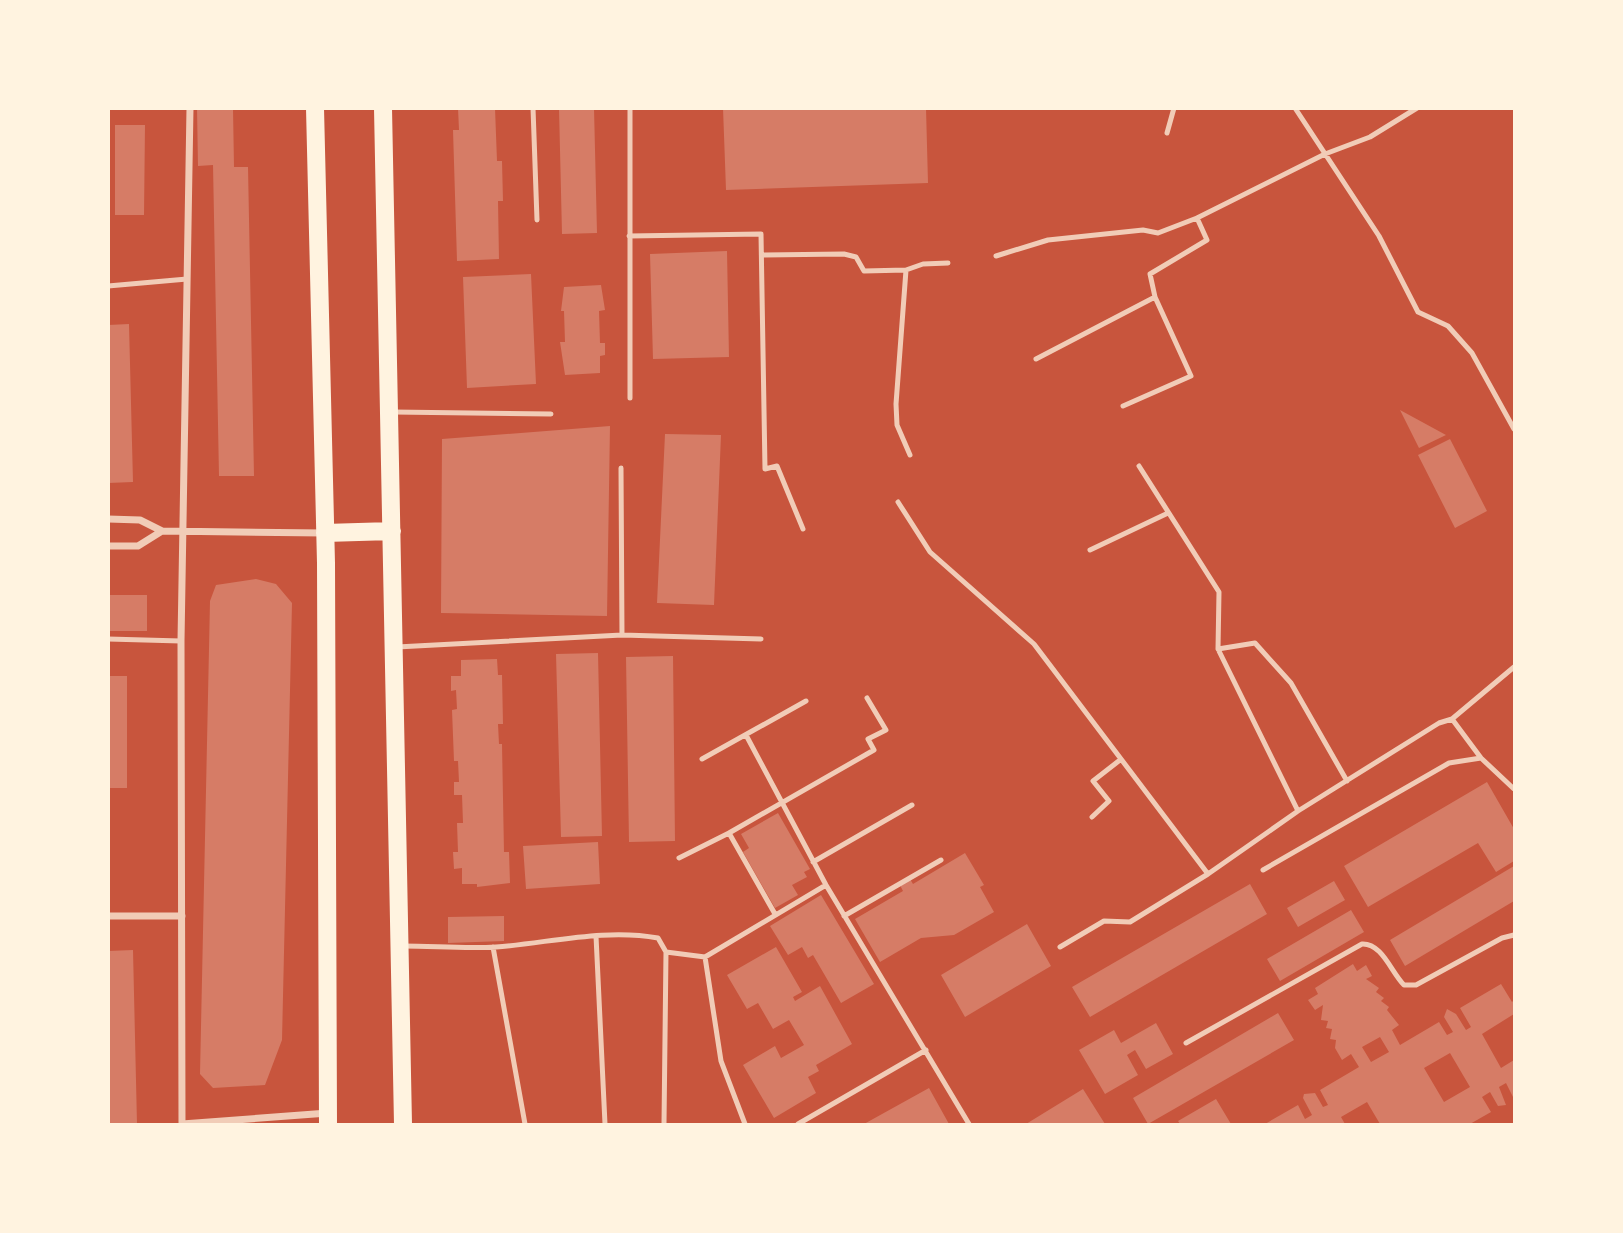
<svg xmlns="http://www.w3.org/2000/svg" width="1623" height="1233" font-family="'Noto Sans',sans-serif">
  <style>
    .building { fill: #d67c66; fill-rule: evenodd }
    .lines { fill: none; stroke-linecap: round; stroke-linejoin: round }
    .service { stroke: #f1ccb7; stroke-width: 5 }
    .minor { stroke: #f1ccb7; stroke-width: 7 }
    .primary { stroke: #fff3e0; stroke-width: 18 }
  </style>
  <rect width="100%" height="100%" fill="#c8553d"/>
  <path class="building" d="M197 108H233L234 167H248L254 476H219L213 165 198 166Z
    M458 108H495L497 161H502L503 201H498L499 259 457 261 453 130H459Z
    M559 108H594L597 233 562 234Z
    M723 108H926L928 183 726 190Z
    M115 125H145L144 215H115Z
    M727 251 729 357 653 359 650 254Z
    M531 274 536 384 467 388 463 277Z
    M601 285 605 310 599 311 600 343H605V355L600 356V373L565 375 560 342H565L564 311H561L564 287Z
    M129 324 133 482 108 483V325Z
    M1400 410 1446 435 1419 448Z
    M610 426 607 616 441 613 442 439Z
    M665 434 721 435 714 605 657 603Z
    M1450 439 1487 511 1455 528 1418 455Z
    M256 579 276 584 292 603 282 1040 265 1085 213 1088 200 1074 210 601 216 585Z
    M108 595H147V631H108Z
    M598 653 602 836 561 837 556 654Z
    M673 656 675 841 629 842 626 657Z
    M497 659 498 675H502L503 724H498L499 744H502L504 852H509L510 883 477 887V884H462V868L454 869 453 852H458L457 823H463L462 795H454V782H459L458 761H454L452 710 457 709 456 690 451 691V676H461V660Z
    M108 676H127V788H108Z
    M1487 782 1514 829V861L1496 872 1478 843 1368 907 1344 866Z
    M778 813 810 869 804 872 807 877 792 885 798 895 775 908 743 852 749 848 741 834Z
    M598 842 600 884 526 889 523 846Z
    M965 853 984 885 980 887 994 912 954 935 921 938 880 962 855 919 903 891 900 885 910 879 913 884Z
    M1514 866V901L1405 966 1390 940Z
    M1334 881 1345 900 1298 927 1287 908Z
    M1250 884 1267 914 1090 1017 1072 987Z
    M821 895 874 984 841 1003 813 955 808 958 802 947 788 955 770 926Z
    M1351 910 1364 932 1280 981 1267 959Z
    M504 916V941L448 943V917Z
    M1027 924 1051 966 965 1017 941 975Z
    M776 947 802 992 793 997 795 1001 820 986 852 1044 816 1065 819 1071 808 1077 816 1093 774 1118 743 1065 775 1046 781 1058 804 1045 789 1020 773 1029 758 1003 747 1009 727 975Z
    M133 950 137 1124H108V951Z
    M1353 964 1357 971 1366 965 1372 976 1366 979 1379 988 1376 992 1384 998 1381 1001 1389 1007 1387 1010 1399 1025 1392 1030 1400 1045 1439 1022 1447 1035 1453 1032 1444 1017 1447 1009 1456 1014 1466 1030 1471 1027 1460 1008 1501 984 1512 1002 1514 1000V1014L1482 1034 1501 1068 1514 1060V1099L1506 1083 1499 1087 1506 1105 1498 1106 1490 1092 1482 1097 1491 1112 1470 1124H1380L1367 1102 1341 1117 1345 1124H1265L1298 1105 1305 1119 1312 1115 1303 1098 1304 1094 1315 1093 1323 1107 1328 1105 1320 1090 1359 1067 1351 1054 1342 1060 1335 1048 1336 1040 1330 1039 1332 1029 1326 1028 1328 1021 1321 1020 1323 1005 1315 1010 1308 1000 1318 994 1315 988ZM1380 1037 1389 1052 1371 1062 1362 1047ZM1450 1053 1470 1087 1444 1102 1424 1068Z
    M1278 1013 1294 1040 1148 1124 1133 1098Z
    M1156 1023 1173 1054 1146 1069 1135 1050 1127 1055 1138 1075 1105 1094 1079 1050 1114 1030 1121 1043Z
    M929 1088 949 1124H864Z
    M1083 1089 1105 1124H1026Z
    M1216 1099 1231 1124H1180L1178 1121Z"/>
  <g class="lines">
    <path class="service" d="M533 108 537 220
      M630 108V398
      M1295 108 1379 236 1418 312 1448 326 1472 353 1514 429
      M1167 133 1174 108
      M629 236 761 234 765 469 777 466 803 529
      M764 255 844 254 856 257 864 271 906 270 896 404 897 425 910 455
      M996 256 1048 240 1143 230 1158 233 1197 218
      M906 270 923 264 948 263
      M108 286 187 279
      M1036 359 1155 297 1150 274 1207 240 1197 218 1325 154 1370 137 1417 108
      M1123 406 1191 376 1155 297
      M393 412 551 414
      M1139 466 1219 592 1218 649 1298 811
      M621 468 622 635
      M898 502 930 552 1034 644 1208 874
      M1090 550 1166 514
      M108 639 181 641
      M397 647 622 635 761 639
      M1218 649 1255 643 1291 683 1347 781
      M1452 719 1481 758 1514 789
      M746 735 826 885 969 1124
      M702 759 806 701
      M1092 817 1109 801 1093 781 1120 760
      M679 858 729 833
      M813 862 912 805
      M1263 870 1449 763 1481 758
      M775 914 729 833 874 750 868 739 886 730 867 698
      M844 916 941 860
      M596 936 605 1124
      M403 946C434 946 465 949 496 947 549 943 605 928 658 938L666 952 705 957 826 885
      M493 947 525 1124
      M1060 947 1104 921 1130 922 1208 874 1298 811 1439 723 1452 719 1514 667
      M705 957 721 1061 745 1124
      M1186 1043 1362 944C1382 943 1391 972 1404 985H1416L1502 938 1514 935
      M664 1124 666 952
      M798 1124 926 1050"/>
    <path class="minor" d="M108 519 140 520 162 531 324 533
      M108 546H138L162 531
      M108 916H182
      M182 1124 181 641 190 108
      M182 1124 328 1113"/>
    <path class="primary" d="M315 108 326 563 328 1124
      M383 108 403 1124
      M325 533 392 531"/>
  </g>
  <rect width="1623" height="1233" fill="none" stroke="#fff3e0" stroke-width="220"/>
</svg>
